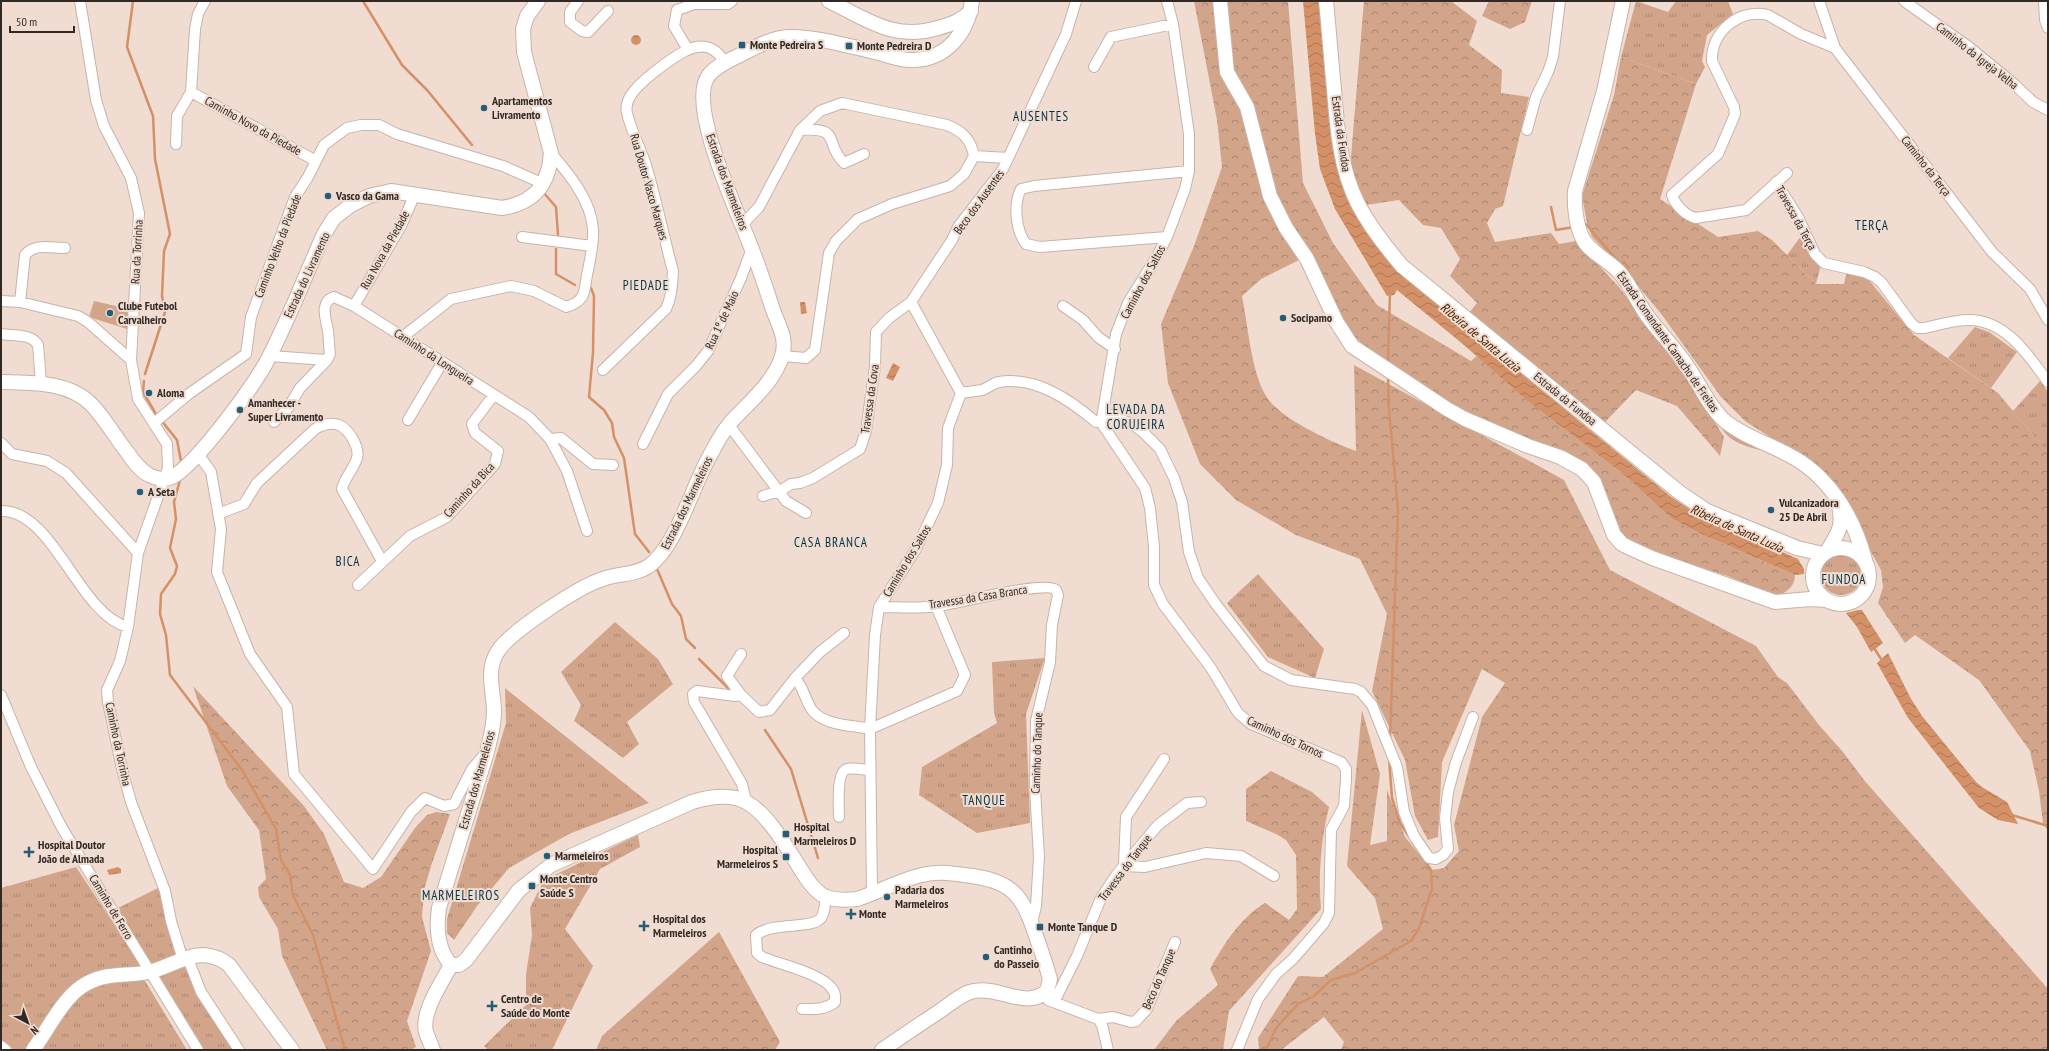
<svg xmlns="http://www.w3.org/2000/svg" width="2049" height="1051" font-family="'PT Sans Narrow',sans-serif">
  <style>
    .grass { fill: url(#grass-tufts) }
    .forest { fill: url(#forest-crowns) }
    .pitch { fill: #d2a58b }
    .water { fill: url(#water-waves) }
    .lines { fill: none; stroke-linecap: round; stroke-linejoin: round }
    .stream { stroke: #d49168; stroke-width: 2.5 }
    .street-casing { stroke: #c7b4a9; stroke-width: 12 }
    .secondary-casing { stroke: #c7b4a9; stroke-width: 16 }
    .street { stroke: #fff; stroke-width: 10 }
    .secondary { stroke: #fff; stroke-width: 14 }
    .poi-dot { fill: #255c77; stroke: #f0dcd0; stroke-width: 1.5 }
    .labels { text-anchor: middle; stroke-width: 4; stroke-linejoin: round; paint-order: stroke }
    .poi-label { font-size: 12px; font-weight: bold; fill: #302925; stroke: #f0dcd0; text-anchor: start }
    .street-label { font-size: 12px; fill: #302925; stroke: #f0dcd0 }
    .neighbourhood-label { font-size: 13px; letter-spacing: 1px; fill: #023246; stroke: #f0dcd0 }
    .water-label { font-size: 13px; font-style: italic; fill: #4b2000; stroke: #f0dcd0 }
  </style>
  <defs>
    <pattern id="grass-tufts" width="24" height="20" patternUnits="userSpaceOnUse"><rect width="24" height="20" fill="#d2a58b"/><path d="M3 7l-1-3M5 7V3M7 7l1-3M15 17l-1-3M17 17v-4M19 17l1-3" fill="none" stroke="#ab8671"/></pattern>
    <pattern id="forest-crowns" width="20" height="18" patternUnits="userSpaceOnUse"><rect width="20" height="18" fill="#d2a58b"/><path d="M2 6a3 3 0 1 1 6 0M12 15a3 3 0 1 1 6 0" fill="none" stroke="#ab8671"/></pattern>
    <pattern id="water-waves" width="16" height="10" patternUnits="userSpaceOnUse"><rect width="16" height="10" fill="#d49168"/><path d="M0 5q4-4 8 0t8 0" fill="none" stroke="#ac7655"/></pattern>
  </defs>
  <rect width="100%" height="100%" fill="#f0dcd0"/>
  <path class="grass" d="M1636 1 1668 12 1676 1H1728L1733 14 1707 35 1702 61 1705 67 1696 84 1621 57Z
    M1801 236 1821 264 1816 284 1787 255Z
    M1975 327 1989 332 2017 352 1991 388 1948 358Z
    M2040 381 2048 392 2047 452 2013 411Z
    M1720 423 1769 451C1753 450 1723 441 1720 423Z
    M1821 575a20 20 0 1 1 40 0a20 20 0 1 1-40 0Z
    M1258 574 1324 649 1315 678 1268 657 1227 603Z
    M615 622 658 659 673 684 627 722 639 744 623 758 574 721 581 705 561 672Z
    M1045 658 1026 714 1030 823 977 833 919 795 922 767 997 723 994 713 992 662Z
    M505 688 649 803 569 834 509 868 477 906 454 940 447 933V919L506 723Z
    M638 835 640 847 600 869 565 929 593 966 552 1050H488L484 1046 526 1005V974L532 935 530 908 544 880Z
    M76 867 142 966 102 970 69 993 29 1050H14L1 1040V888Z
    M158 888 232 1050H203L116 909Z
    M112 977 145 981 187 1050H38L69 1002Z"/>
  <path class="forest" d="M1194 1H1288L1303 183 1333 243 1377 305 1471 361 1477 356 1524 398 1623 474 1672 519 1699 533 1795 575C1795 587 1786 593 1775 597L1728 576 1670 558 1620 538 1598 480 1459 412 1366 349 1341 320 1307 256 1261 279 1242 296C1248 325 1251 371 1266 396 1280 419 1332 442 1356 451L1354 365 1564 480 1610 570 1756 646 1778 677 1787 683 1819 725 1843 752 1864 780 2048 989V1050H1341L1344 1042 1324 1017 1281 1050H1259L1258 1038 1298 976 1323 977 1383 929 1375 898 1347 866 1362 710 1380 774 1370 845 1387 841V790L1405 837 1432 870 1444 868 1459 851 1454 825 1482 717 1505 683 1482 669 1442 762 1438 837 1428 840 1415 816 1405 760 1372 691 1387 614 1360 559 1296 535 1236 500 1200 464 1168 383 1161 324 1194 246 1222 167 1217 120Z
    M1364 1H1451L1477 21 1469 45 1502 70 1501 93 1529 97 1503 206 1495 209 1487 223 1495 242 1551 233 1559 244 1576 241 1618 286 1650 327 1682 369 1724 437 1720 456 1677 406 1636 390 1605 422 1469 313 1477 303 1450 276 1460 259 1441 228 1423 225 1399 200 1366 205 1350 169Z
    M1489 1H1532L1525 22 1510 29 1482 16Z
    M1621 57 1696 84 1660 199 1718 237 1758 231 1772 240 1816 284H1844L1847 271 1868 279 1914 335 1998 393 2048 453V831L2043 823 2039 791 2030 751 1979 680 1915 635 1905 643 1878 603 1883 587 1881 570 1860 532 1851 509 1837 487 1820 469 1745 421 1721 397 1662 315 1634 281 1592 237 1587 223 1582 196 1614 95Z
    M193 686 304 806 324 834 344 882 363 888 381 877 415 828 427 815 436 812 450 814 432 863 424 890 422 917 431 951 407 1021 416 1047 410 1050H327L282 956 278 929 259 897 258 887 266 879 259 830 227 786Z
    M1271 771 1312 792 1329 807C1321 840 1318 875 1321 909L1229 1011 1223 1050H1154L1176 1021 1218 985 1210 969C1224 944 1240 918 1265 903L1289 920 1297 909 1296 855 1286 840 1276 834 1246 821V789Z
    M719 932 780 1042 775 1050H596L602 1036Z"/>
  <path class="pitch" d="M94 301 129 309 127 329 89 317Z"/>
  <path class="water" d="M1303 1H1321L1345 188 1365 231 1395 269 1670 496 1694 512 1798 559 1804 569V574L1795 575 1699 533 1672 519 1623 474 1525 399 1464 345 1397 290 1394 295 1387 296 1335 209 1320 169 1315 134Z
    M631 40a5 5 0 1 1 10 0a5 5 0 1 1-10 0Z
    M800 302H805L807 313 801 314Z
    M893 363 900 367 893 381 886 378Z
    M1858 610H1862L1883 643 1871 652 1857 627 1846 613Z
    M1888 653 1910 697 1922 716 1976 782 1982 787 2007 802 2018 824 1998 820 1979 808 1908 718 1877 663Z
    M118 867 121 869V873L109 875 107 870Z"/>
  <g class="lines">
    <path class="stream" d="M133 1 127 47 153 116 155 159 170 234 164 251 162 296 165 312 145 374
      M363 1 402 65 427 90 472 145
      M543 192 556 207 558 235
      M1551 207 1556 230 1574 227
      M1583 225 1586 224 1621 265 1624 262 1629 268
      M556 249V274L575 285
      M591 288 594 296 593 352 589 397 604 410 612 423 614 437 624 458 635 534 649 552
      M1388 365 1390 292
      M1388 376 1389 410 1398 510 1390 739
      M144 381 143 392 157 416
      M161 420 177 440 181 461
      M180 480 174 502 176 519 170 548 177 566 175 574 161 594 160 614 166 635 170 675 242 770 276 829 281 860 290 875 293 895 313 935 345 1050
      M657 569 672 604 681 616 686 639 695 648
      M1874 648 1883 662
      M699 659 730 690
      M765 730 791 769 818 858
      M2012 815 2048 826
      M1266 1050 1276 1028 1298 1004 1314 996 1331 980 1355 973 1411 941 1419 928 1432 889 1431 870 1400 823 1392 798 1389 758"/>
    <g class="street-casing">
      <path id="street" d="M80 1 96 100 104 126 131 178 139 213 131 360 138 399 167 444 168 468 138 553 128 627 120 661 107 690 108 702 122 769 131 802 165 891 171 921 183 960
        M578 1 570 12V22L582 31 588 32 608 11
        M1819 1 1835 48 1992 252 2030 289 2048 320
        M1904 1 1969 47 2013 83 2033 102 2048 110
        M2044 1 2045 20 2048 28
        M688 50 674 26 677 10 694 4H728L732 1
        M1094 67 1111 37 1173 24
        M191 92 316 161
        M800 130C843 127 823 142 844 163L864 154
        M1527 130 1536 97 1548 72 1553 57 1560 1
        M176 144 177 116 191 92 195 29 198 14 205 1
        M974 156 1008 158
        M1787 173 1746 210 1696 218C1686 216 1675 205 1672 195L1718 154 1733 119 1735 114 1734 107 1712 61C1711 32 1739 8 1768 15L1801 34 1835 48
        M1776 182 1799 219 1815 254 1824 263 1864 272 1875 277 1882 283 1911 323 1917 328H1924C1938 325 1954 320 1969 320 2006 320 2029 356 2048 382
        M742 225 759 207 800 130 820 111 842 103 947 125C962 131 971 139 974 156
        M522 237 592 246
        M1167 237 1040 247 1026 244C1016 231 1013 204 1021 189L1034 186 1189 171
        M1 301 20 302 78 316 88 322 131 360
        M20 302 25 255C34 243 52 248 65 248
        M911 302 961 393
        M354 306 401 226 415 194
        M1063 306 1083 320 1098 337 1115 349
        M1 334C13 336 31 333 38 345L41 383
        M404 336 451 299 511 286 534 291 566 307C586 301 584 292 587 275 590 260 594 244 593 229 591 200 569 174 551 153
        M270 356 327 360 330 354C329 347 329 339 328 331 326 319 319 302 334 297L354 306 529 417 550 439 567 471 587 531
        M782 356 806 358 815 350 829 253 836 241 858 219 892 204 950 186 964 174 974 156
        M603 370 666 309C672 296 672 285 673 271 663 235 656 197 645 162 639 146 631 130 627 113 626 110 627 104 628 101 633 85 673 57 687 50 704 42 717 48 725 63
        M1103 412 1132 424 1143 432 1160 449 1174 478 1182 502 1189 552 1198 578 1215 603 1264 666 1291 680 1355 689 1361 692 1372 705 1397 767 1404 812 1414 836 1429 858 1436 859 1443 855 1448 849 1445 818 1448 792 1456 762 1473 717
        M1102 418 1116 334 1128 303 1156 258 1167 237 1185 189 1189 171V134L1173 24 1167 1
        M408 420 442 363
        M1100 421 1145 488 1150 508 1154 547V585L1163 604 1211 668 1238 713 1251 724 1341 762 1346 769V779L1344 806 1331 830 1329 913 1324 923 1293 959 1276 974 1258 999 1237 1050
        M274 422 288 408 300 388 327 360
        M154 423 190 393 246 354 251 317 295 197 308 177 324 145 347 128 361 125H379L397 134 503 166 544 184
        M729 425 786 501 806 513
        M550 439 561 438 593 464 613 465
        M1 443 12 454 47 461 66 473 138 553
        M643 444 668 394 696 366 708 351 741 278 752 248
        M198 454 211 472 221 529 217 572 250 654 287 707 294 774 373 869 411 812 425 798 444 806 454 804 472 769 484 755
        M763 496 780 491 791 484 800 483 813 478 860 449 866 431 875 366 876 332 889 318 911 302 952 240 958 227 1003 169 1066 34 1076 1
        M1 511C54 510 78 614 128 627
        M218 514 244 504 257 483 315 429C322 425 331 422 339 425 349 429 360 448 357 458 354 469 344 478 342 489L382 561
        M358 585 410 536 447 517 495 464 498 451 475 433 472 424 493 396
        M879 607C898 607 918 609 937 606 956 604 1046 580 1056 590L1058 595 1052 625 1050 662 1036 721 1035 789 1039 857 1036 906 1032 923
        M741 654 727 676 741 695 759 712 770 710 795 678C804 688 805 700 812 710 824 726 853 725 870 729
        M795 678 820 652 844 633
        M1 695 31 767 62 828 198 1050
        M741 695 735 696 697 691 693 694 694 702 742 784 746 801
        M870 729 957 691 965 675 936 606
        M839 817C839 808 836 772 847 769 854 767 863 770 870 770
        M1124 864 1126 817 1164 759
        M1124 866 1145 867 1206 853 1241 856 1274 876
        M872 894 870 729 875 635 879 607 916 549 938 503 947 465 948 428 961 393C968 392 975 391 982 390 988 388 993 383 999 382 1036 376 1070 400 1096 422L1100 421
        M188 959 201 992 239 1050
        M1048 1000 1098 1019 1113 1017 1131 1022 1136 1021 1147 1009 1175 942
        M1054 1002 1077 956 1101 898 1117 874 1158 825 1187 803 1201 802
        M802 1009C814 1009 825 1010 835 1002 835 997 836 994 833 990 824 974 779 964 762 957L757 953 756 935C773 921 812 930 821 918 825 912 825 903 826 897
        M1098 1019 1102 1025 1108 1050
        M1 1046 6 1050"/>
    </g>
    <g class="secondary-casing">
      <path id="secondary" d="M829 1C868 20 894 41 938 28 952 24 961 21 971 11
        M1220 1 1227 72 1247 107 1270 196 1286 228 1307 259 1336 321 1352 346 1447 409 1465 419 1528 446 1560 457 1582 469 1594 482 1614 535 1622 544 1630 548 1652 558 1775 602 1810 599 1827 600
        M1326 1C1329 30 1331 60 1334 89 1337 128 1340 169 1358 204 1370 227 1385 246 1402 266L1679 492 1707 511 1797 548 1823 554
        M1623 1 1604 91 1575 191C1574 205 1576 226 1583 239 1590 253 1610 261 1620 273 1631 286 1637 301 1646 314 1659 333 1677 349 1689 369 1700 385 1710 408 1725 421 1743 436 1767 443 1787 454 1828 474 1854 517 1865 560
        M1 382C32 383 69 381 92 405 103 417 112 431 121 444 129 454 137 469 149 475 156 479 165 480 172 477 195 466 259 380 270 355 290 316 306 274 324 234L334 218 351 205 369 196 391 191 502 208C534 203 549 185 551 153L524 52 523 29 527 16 538 1
        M1813 576a28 28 0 1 1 56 0a28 28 0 1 1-56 0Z
        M1827 552C1837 534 1844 528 1839 506
        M451 965C437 949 436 928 439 908L487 752C490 739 494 726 494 712 494 691 485 671 498 651 510 632 577 588 600 580 616 573 634 576 649 566 677 546 693 483 712 452 717 442 723 432 730 423 748 403 774 383 782 356 788 338 777 323 772 307 765 285 758 264 749 242 737 211 686 102 709 75 716 66 728 61 738 56 754 48 772 37 791 37 817 37 849 46 875 52 887 55 901 61 914 60 947 59 968 32 972 1
        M451 965H459L466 960 519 890 551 865 692 802C709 797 730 793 746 802 767 813 786 846 798 865 805 876 813 891 826 897 835 900 848 900 857 899 879 892 900 880 922 875 936 871 950 873 964 875 1011 880 1022 893 1036 936 1041 950 1046 965 1050 979L1047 991C1026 1010 1000 986 974 991 962 993 950 1004 940 1011 920 1024 901 1037 882 1050
        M33 1050C47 1031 62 1000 81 987 104 971 124 977 149 972 167 968 185 955 204 955 214 956 222 959 229 965L292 1050
        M433 1050C431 1044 428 1038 426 1032 421 1012 442 982 451 965"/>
    </g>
    <use href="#street" class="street"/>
    <use href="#secondary" class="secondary"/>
  </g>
  <g class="poi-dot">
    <rect x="738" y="41" width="8" height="8" rx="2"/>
    <rect x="845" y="42" width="8" height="8" rx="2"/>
    <circle cx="484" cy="108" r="4"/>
    <circle cx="328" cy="196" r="4"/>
    <circle cx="110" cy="313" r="4"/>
    <circle cx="1283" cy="318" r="4"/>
    <circle cx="149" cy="393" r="4"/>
    <circle cx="240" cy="410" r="4"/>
    <circle cx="140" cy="492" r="4"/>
    <circle cx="1771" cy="510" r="4"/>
    <rect x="782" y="830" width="8" height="8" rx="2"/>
    <path d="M27 846h4v4h4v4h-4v4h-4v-4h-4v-4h4z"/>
    <circle cx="547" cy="856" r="4"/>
    <rect x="782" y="853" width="8" height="8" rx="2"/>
    <rect x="528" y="882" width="8" height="8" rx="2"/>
    <circle cx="887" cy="897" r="4"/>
    <path d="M849 908h4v4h4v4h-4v4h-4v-4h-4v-4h4z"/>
    <path d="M642 920h4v4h4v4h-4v4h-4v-4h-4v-4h4z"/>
    <rect x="1036" y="923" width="8" height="8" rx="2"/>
    <circle cx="986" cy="957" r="4"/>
    <path d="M490 1000h4v4h4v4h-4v4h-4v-4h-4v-4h4z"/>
  </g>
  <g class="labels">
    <g class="poi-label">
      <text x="750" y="49">Monte Pedreira S</text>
      <text x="857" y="50">Monte Pedreira D</text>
      <text x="492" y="105">Apartamentos<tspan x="492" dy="14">Livramento</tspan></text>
      <text x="336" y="200">Vasco da Gama</text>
      <text x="118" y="310">Clube Futebol<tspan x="118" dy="14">Carvalheiro</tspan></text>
      <text x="1291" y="322">Socipamo</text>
      <text x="157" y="397">Aloma</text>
      <text x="248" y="407">Amanhecer -<tspan x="248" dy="14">Super Livramento</tspan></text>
      <text x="148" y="496">A Seta</text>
      <text x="1779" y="507">Vulcanizadora<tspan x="1779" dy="14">25 De Abril</tspan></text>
      <text x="794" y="831">Hospital<tspan x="794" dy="14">Marmeleiros D</tspan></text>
      <text x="38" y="849">Hospital Doutor<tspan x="38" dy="14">João de Almada</tspan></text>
      <text x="778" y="854" text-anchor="end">Hospital<tspan x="778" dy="14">Marmeleiros S</tspan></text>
      <text x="555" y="860">Marmeleiros</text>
      <text x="540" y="883">Monte Centro<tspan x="540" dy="14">Saúde S</tspan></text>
      <text x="895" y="894">Padaria dos<tspan x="895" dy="14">Marmeleiros</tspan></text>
      <text x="859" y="918">Monte</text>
      <text x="653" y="923">Hospital dos<tspan x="653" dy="14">Marmeleiros</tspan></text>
      <text x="1048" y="931">Monte Tanque D</text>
      <text x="994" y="954">Cantinho<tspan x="994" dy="14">do Passeio</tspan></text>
      <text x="501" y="1003">Centro de<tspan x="501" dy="14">Saúde do Monte</tspan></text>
    </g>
    <g class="street-label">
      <text transform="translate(1977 56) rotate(38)" y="4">Caminho da Igreja Velha</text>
      <text transform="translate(253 126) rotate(29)" y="4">Caminho Novo da Piedade</text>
      <text transform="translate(1341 134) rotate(82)" y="4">Estrada da Fundoa</text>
      <text transform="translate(1926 166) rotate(52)" y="4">Caminho da Terça</text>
      <text transform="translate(727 182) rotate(70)" y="4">Estrada dos Marmeleiros</text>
      <text transform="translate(649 187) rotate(74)" y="4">Rua Doutor Vasco Marques</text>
      <text transform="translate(979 202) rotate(-54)" y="4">Beco dos Ausentes</text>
      <text transform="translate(1796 218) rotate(61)" y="4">Travessa da Terça</text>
      <text transform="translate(278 246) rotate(-69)" y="4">Caminho Velho da Piedade</text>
      <text transform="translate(385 250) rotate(-61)" y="4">Rua Nova da Piedade</text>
      <text transform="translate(137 252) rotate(-87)" y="4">Rua da Torrinha</text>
      <text transform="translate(307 275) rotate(-65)" y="4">Estrada do Livramento</text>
      <text transform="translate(1143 282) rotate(-62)" y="4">Caminho dos Saltos</text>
      <text transform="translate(722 320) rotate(-65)" y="4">Rua 1º de Maio</text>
      <text transform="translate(1668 342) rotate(55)" y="4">Estrada Comandante Camacho de Freitas</text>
      <text transform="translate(434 357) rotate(33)" y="4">Caminho da Longueira</text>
      <text transform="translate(870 399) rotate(-82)" y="4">Travessa da Cova</text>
      <text transform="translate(1565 399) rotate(39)" y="4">Estrada da Fundoa</text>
      <text transform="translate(469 490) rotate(-48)" y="4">Caminho da Bica</text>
      <text transform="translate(687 503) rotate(-64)" y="4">Estrada dos Marmeleiros</text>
      <text transform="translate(907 561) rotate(-59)" y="4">Caminho dos Saltos</text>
      <text transform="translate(978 597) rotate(-9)" y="4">Travessa da Casa Branca</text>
      <text transform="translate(1285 737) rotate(25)" y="4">Caminho dos Tornos</text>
      <text transform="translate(118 744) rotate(78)" y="4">Caminho da Torrinha</text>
      <text transform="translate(1037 753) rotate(-88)" y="4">Caminho do Tanque</text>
      <text transform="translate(477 780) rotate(-74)" y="4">Estrada dos Marmeleiros</text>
      <text transform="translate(1125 868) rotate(-53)" y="4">Travessa do Tanque</text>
      <text transform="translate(111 907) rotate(59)" y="4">Caminho de Ferro</text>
      <text transform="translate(1159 979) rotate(-66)" y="4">Beco do Tanque</text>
    </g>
    <g class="neighbourhood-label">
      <text x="1041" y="121">AUSENTES</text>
      <text x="1872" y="230">TERÇA</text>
      <text x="646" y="290">PIEDADE</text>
      <text x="1136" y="414">LEVADA DA<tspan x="1136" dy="15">CORUJEIRA</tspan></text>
      <text x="831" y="547">CASA BRANCA</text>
      <text x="348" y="566">BICA</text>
      <text x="1844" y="584">FUNDOA</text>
      <text x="984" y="805">TANQUE</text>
      <text x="461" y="900">MARMELEIROS</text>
    </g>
    <g class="water-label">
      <text transform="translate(1481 337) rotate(40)" y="5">Ribeira de Santa Luzia</text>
      <text transform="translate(1737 528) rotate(24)" y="5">Ribeira de Santa Luzia</text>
    </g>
  </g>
  <rect width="2049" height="1051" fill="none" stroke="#302925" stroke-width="4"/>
  <g transform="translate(28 1023) rotate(139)" stroke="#f0dcd0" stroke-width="3" paint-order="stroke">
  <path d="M0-3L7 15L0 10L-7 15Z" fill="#302925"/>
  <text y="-6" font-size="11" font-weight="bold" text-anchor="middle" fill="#302925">N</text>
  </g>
  <path d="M10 26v6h64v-6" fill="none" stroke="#302925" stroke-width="2"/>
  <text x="16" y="26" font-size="12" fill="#302925" stroke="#f0dcd0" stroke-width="3" paint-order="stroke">50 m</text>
</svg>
